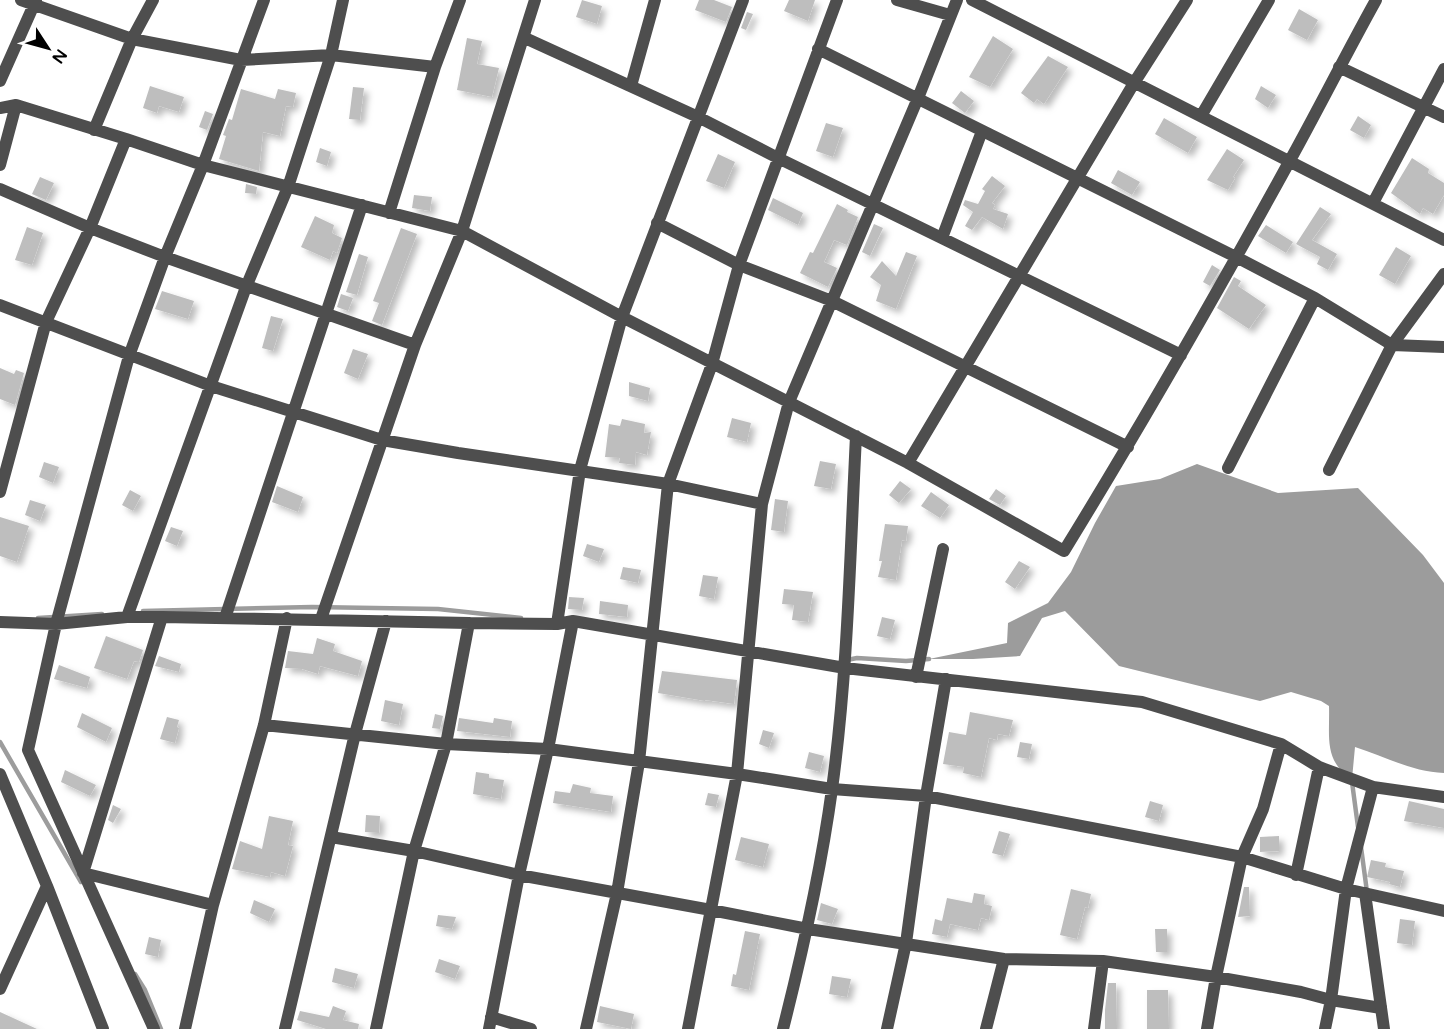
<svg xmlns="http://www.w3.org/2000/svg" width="1444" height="1029" font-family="'Varela Round',sans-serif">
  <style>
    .water { fill: #9c9c9c }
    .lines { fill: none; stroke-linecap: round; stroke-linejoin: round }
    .stream { stroke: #9c9c9c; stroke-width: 4.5 }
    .building { fill: #bebebe; filter: url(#shadow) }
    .minor { stroke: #4e4e4e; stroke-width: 12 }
    .tertiary { stroke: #4e4e4e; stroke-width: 12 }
  </style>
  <defs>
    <filter id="shadow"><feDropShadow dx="4.5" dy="4.5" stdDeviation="3" flood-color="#0004"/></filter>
  </defs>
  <rect width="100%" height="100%" fill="#fff"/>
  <path class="water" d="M1197 464 1278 493 1358 488 1423 555 1444 583V773C1412 772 1384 756 1355 747L1352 779C1323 761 1330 736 1329 706L1321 701 1291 692 1260 701 1119 666 1065 611 1042 618 1020 656 973 659H929L1007 643 1008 623 1048 603 1071 572 1095 523 1116 486 1160 479Z"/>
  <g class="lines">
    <path class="stream" d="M143 611 312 607 438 609 521 618
      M38 618 102 614
      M847 660 857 658 906 661 929 659
      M0 742 81 882
      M1352 782 1358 827
      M1361 847 1367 892
      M135 974 145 990 161 1029"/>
  </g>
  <path class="building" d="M582 0 602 6 597 24 576 17Z
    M699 0H714L732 7 726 22 695 10Z
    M789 0H815L808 21 784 11Z
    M1299 9 1318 20 1307 40 1288 30Z
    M747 12 753 14 746 30 741 28Z
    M993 36 1013 49 990 87 969 77Z
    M467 38 482 41 477 64 499 68 492 97 457 90Z
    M1048 56 1068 67 1044 104 1037 99 1034 103 1021 93Z
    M150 86 184 97 179 112 159 106 157 113 143 108Z
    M1261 86 1276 95 1268 108 1255 99Z
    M353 87 364 88 360 120 349 119Z
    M241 89 275 99 278 89 296 93 293 107 286 106 280 136 263 132 259 171 219 159 226 136 223 135 229 119 232 120Z
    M961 91 974 101 965 113 952 103Z
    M205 111 213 114 207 130 199 127Z
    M1358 116 1371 125 1364 138 1350 130Z
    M1164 118 1197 137 1188 153 1155 134Z
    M826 123 843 128 833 157 816 151Z
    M320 148 331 152 327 166 316 162Z
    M1227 149 1244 160 1233 177 1235 178 1228 190 1207 180Z
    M718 154 735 162 724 188 706 181Z
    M1412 158 1429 169 1428 173 1444 183V195L1433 214 1423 208 1420 214 1391 193Z
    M1118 170 1140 182 1132 195 1111 183Z
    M992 176 1005 186 992 203 995 205 993 209 1008 214 1003 229 982 217 972 230 965 226 973 212 963 205 965 200 978 204 985 191 982 189Z
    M40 177 54 183 46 200 32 194Z
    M246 184 257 187 256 194 245 193Z
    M414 195 432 197 430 211 412 208Z
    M773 198 803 213 798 225 768 210Z
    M837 204 848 210 847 212 858 217 847 245 834 240 824 262 837 268 828 287 800 273 810 252 813 253Z
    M1320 207 1331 214 1312 240 1337 254 1328 270 1317 264 1320 257 1296 244Z
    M315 216 334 225 332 233 342 238 337 253 333 251 330 260 301 247Z
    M874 224 883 228 870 256 862 252Z
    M1266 225 1293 242 1286 253 1258 236Z
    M27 227 43 233 32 265 15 260Z
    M401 228 417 234 382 325 372 321 379 303 373 301Z
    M1396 247 1411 256 1395 284 1379 275Z
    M906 252 917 256 896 309 876 301 881 285 870 277 882 261 896 276Z
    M359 254 368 257 357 295 346 292Z
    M1212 265 1220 270 1210 286 1203 282Z
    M1234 277 1241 281 1238 286 1266 305 1249 329 1217 308Z
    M162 291 194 301 188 319 155 309Z
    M341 294 353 298 348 311 337 307Z
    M271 316 283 319 273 351 262 348Z
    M353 349 368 354 358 379 344 373Z
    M0 368 14 374 16 370 24 373 15 405 0 399Z
    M629 382 650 388 648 401 629 396Z
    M732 418 751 423 747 442 727 437Z
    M622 419 645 424 644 433 651 432 647 455 636 452 635 465 619 463 620 458 605 457 609 424 620 426Z
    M820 461 836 464 831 489 814 486Z
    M44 462 59 467 53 483 39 477Z
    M900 481 911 489 899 503 889 495Z
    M277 486 303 497 298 512 272 502Z
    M996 489 1006 496 1000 505 989 499Z
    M130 490 141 496 133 511 122 505Z
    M931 492 949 505 940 518 921 506Z
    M775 499 788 501 784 532 771 530Z
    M30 500 46 505 40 521 25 515Z
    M0 517 29 526 17 562 0 556Z
    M885 524 908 526 906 541 902 540 896 580 878 577 882 561H879Z
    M171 527 183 531 177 546 165 541Z
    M587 544 604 549 599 562 583 556Z
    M1019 561 1030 567 1015 589 1005 582Z
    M623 567 641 570 638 583 620 579Z
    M703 575 718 577 714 599 699 596Z
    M784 589 813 592 808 622 792 620 794 605 782 604Z
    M569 597 584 598 582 610 568 609Z
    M600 601 628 605 627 617 599 614Z
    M882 617 895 620 890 639 877 636Z
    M106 636 143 650 139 662 134 661 127 679 94 668Z
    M317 638 335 644 333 651 362 661 358 676 320 666 318 674 302 669 285 668 288 651 313 654Z
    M159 656 181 664 179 672 155 666Z
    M59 665 90 677 87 688 54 679Z
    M662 671 737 680 734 704 705 700V701L658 693Z
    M385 700 403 704 399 725 381 721Z
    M970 712 1013 720 1009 736 998 734 997 740 989 738 981 777 963 773 964 767 943 764 949 732 966 735Z
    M82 713 112 728 106 742 77 727Z
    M435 714 443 716 440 729 432 728Z
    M167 717 179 720 177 727 179 728 175 743 160 739Z
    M459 718 493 723 494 718 512 721 510 737 457 731Z
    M763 730 774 733 769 748 759 744Z
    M1020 742 1032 744 1029 759 1017 757Z
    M809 752 824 756 820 772 805 768Z
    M65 770 96 785 90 796 61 782Z
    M476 772 489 774V778L504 780 501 799 473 794Z
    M573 784 591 788 590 793 613 796 611 812 553 803 555 791 570 793Z
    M708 793 719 795 716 807 705 805Z
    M1150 801 1163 805 1159 821 1145 817Z
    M1409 801 1444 809V828L1404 821Z
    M113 805 121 809 113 823 108 820Z
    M366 815 380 816 379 833 365 832Z
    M269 816 293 821 288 845 293 846 285 876 271 872 270 877 232 869 240 841 262 849Z
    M999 831 1010 834 1003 856 992 853Z
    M1279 836V851L1260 852V837Z
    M741 837 769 844 763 867 735 860Z
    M1371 860 1386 863 1385 867 1404 871 1400 887 1389 884 1390 882 1367 877Z
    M1244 887H1249L1250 916 1238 917Z
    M1071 889 1091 894 1088 908 1085 907 1077 939 1060 935Z
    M974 893 985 895 984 904 992 906 989 920 981 918 978 930 950 924 947 937 932 934 935 919 942 921 947 898 972 903Z
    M254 900 275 909 269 922 250 913Z
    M821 903 838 909 832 924 817 920Z
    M438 915 456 917 452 929 436 926Z
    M1400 919 1415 921 1412 945 1397 943Z
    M1155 929H1167V952H1156Z
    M745 931 760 934 749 990 731 986 733 974 736 975Z
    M149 937 161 940 158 957 145 954Z
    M439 959 460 966 455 979 435 972Z
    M335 968 358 974 354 988 332 982Z
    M832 976 851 979 847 997 829 994Z
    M1108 983H1116L1117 1029H1105V1010Z
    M1147 990H1168L1169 1029H1147Z
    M333 1006 346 1011 343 1020 359 1024 358 1029H326L297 1020 300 1011 329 1017Z
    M600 1006 634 1014 631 1029 597 1022Z
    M0 1012 37 1029H0Z"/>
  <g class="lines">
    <path class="minor" d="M21 0 132 39 241 60 331 55 435 67
      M897 0 950 15
      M972 0 1444 240
      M525 38 698 117 778 158 1181 355
      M818 49 1236 257 1315 298 1392 345 1444 347
      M1339 67 1444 117
      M0 81 36 0
      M631 86 655 0
      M0 108 16 105 126 139 203 165 462 231 622 317 908 463 1064 551C1142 424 1216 295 1288 164 1318 110 1346 54 1376 0
      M1201 116 1269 0
      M94 130 132 39 153 0
      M0 165 16 105
      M0 189 90 228 165 257 415 345
      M1373 203 1444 69
      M389 213 435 67 460 0
      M657 223 739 265 832 301 1128 447
      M942 238 982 131
      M0 305 211 386 382 440 458 453 668 484 762 504
      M908 463 1134 83 1187 0
      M1228 468 1315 298
      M1329 470 1392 345 1444 274
      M0 492 46 322 90 228 126 139
      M127 617 246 287 288 187 331 55 343 0
      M162 617 83 873 213 905
      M225 618 362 205
      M321 619 415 345 462 231 535 0
      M0 622 56 624 127 617H162L469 623 557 624 573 621 845 668 1142 702 1281 744 1319 767 1373 787 1444 797
      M557 624 580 470 622 317 743 0
      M916 677 943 549
      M264 725 446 744 548 749 737 774 832 789 926 796 1242 857 1346 889 1444 911
      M0 774 47 886 103 1029
      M331 837 414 851 519 875 711 910 808 929 1004 959 1103 961 1216 977 1301 992 1331 1000 1381 1008
      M1296 875 1319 767
      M0 989 47 886
      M491 1017 531 1029
      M154 1029 28 750 56 624 129 356 165 257 203 165 264 0
      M185 1029 213 905 264 725 287 618
      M285 1029 355 734 386 621
      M376 1029 414 851 446 744 469 623
      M489 1029 519 875 548 749 573 621
      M586 1029 617 893 639 762 668 484 712 364 739 265 837 0
      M688 1029 737 774 762 504 789 402 918 98 957 0
      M783 1029C803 950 821 870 832 789 848 672 850 554 856 436
      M887 1029 906 943 926 796 946 679
      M986 1029 1004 959
      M1094 1029 1103 961
      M1207 1029 1216 977 1242 857 1263 809 1281 744
      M1325 1029 1331 1000 1346 889 1373 787"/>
    <path class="tertiary" d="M1365 893 1384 1029"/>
  </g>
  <g transform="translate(48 48) rotate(126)" stroke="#ffffff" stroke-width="4.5" paint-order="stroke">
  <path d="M0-4.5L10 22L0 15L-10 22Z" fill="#000000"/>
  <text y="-9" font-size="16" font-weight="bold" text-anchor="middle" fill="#000000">N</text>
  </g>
</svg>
